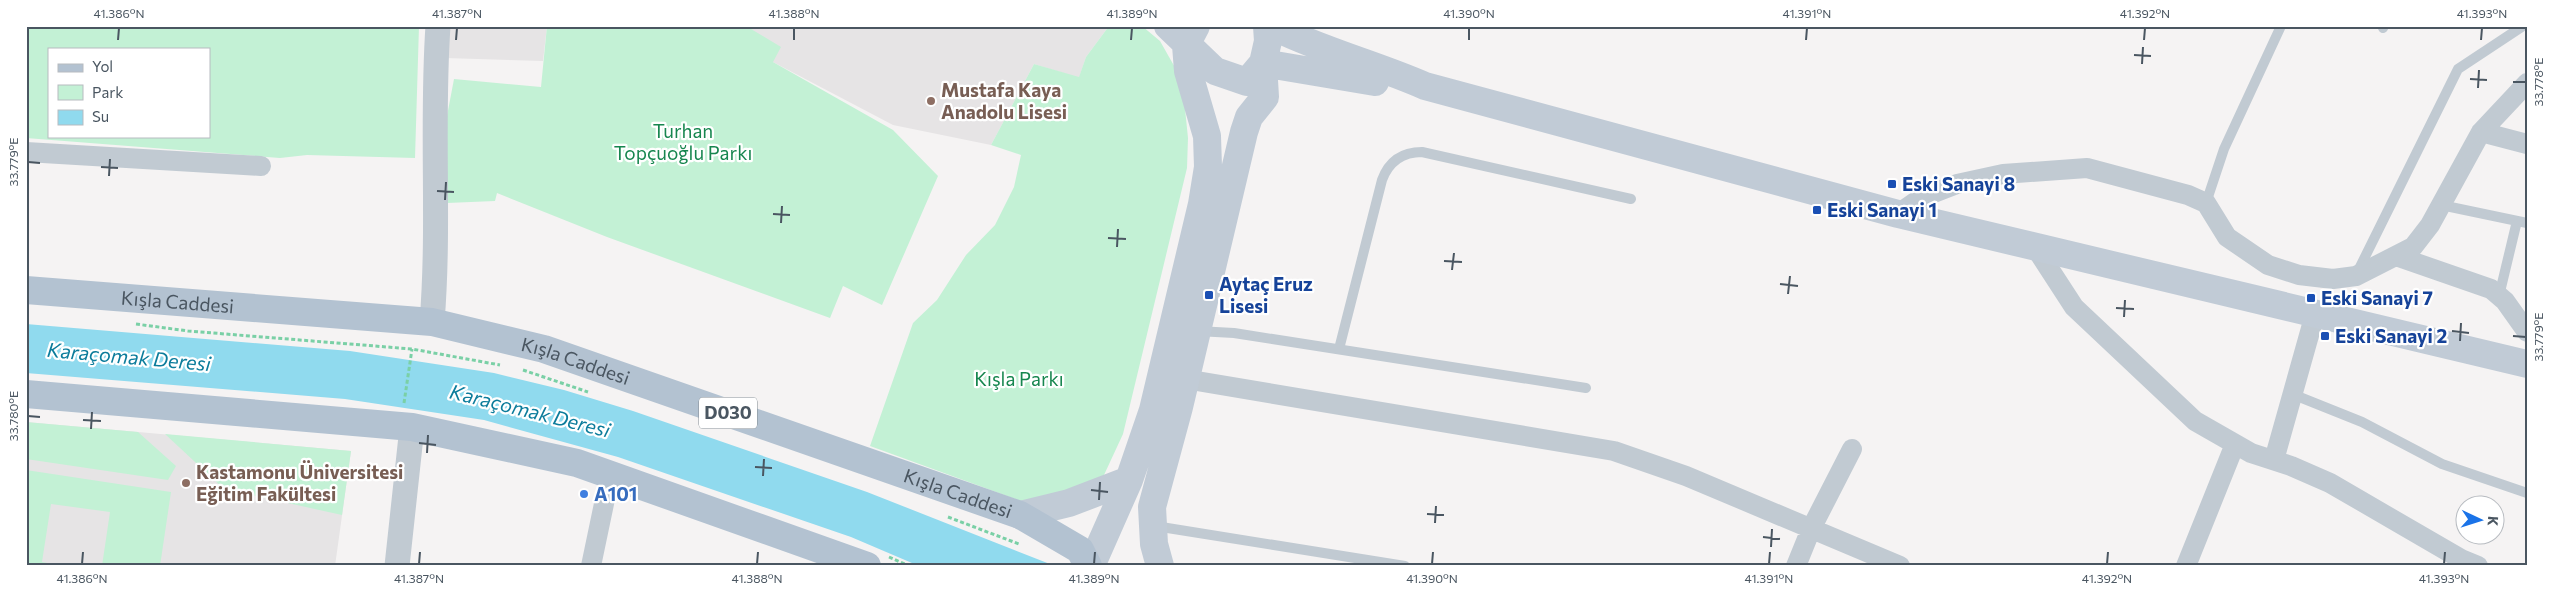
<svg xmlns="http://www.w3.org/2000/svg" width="2553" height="592" font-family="Commissioner,sans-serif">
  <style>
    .education { fill: #e6e4e5 }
    .green { fill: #c3f1d5; fill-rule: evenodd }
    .water { fill: #90daee }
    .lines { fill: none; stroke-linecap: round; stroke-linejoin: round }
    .path { stroke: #7ad0a6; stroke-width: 3; stroke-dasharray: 4 2.5; stroke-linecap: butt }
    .service { stroke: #c1cad2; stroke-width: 10 }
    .minor { stroke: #c1cad2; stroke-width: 20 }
    .tertiary { stroke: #c1cad2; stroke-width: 25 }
    .secondary { stroke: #c1cbd6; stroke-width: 28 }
    .primary { stroke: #b3c2d1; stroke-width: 28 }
    .ticks { fill: none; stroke: #4a5661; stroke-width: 2 }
    .education-dot { fill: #8d6e63; stroke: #fff; stroke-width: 2 }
    .transit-dot { fill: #1a4fb4; stroke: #fff; stroke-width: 2 }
    .shop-dot { fill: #3f7fe0; stroke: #fff; stroke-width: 2 }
    .labels { text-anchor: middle; stroke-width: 4.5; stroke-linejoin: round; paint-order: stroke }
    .shield { fill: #fff; stroke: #808990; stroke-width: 1 }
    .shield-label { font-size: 18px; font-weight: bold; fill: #4a5661 }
    .education-label { font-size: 19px; font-weight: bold; fill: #785e54; stroke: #fff; text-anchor: start }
    .park-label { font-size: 19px; fill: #17864f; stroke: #fff }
    .transit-label { font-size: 19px; font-weight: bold; fill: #164399; stroke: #fff; text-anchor: start }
    .street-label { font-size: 19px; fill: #4a5661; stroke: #fff }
    .shop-label { font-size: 19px; font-weight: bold; fill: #366cbe; stroke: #fff; text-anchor: start }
    .water-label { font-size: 20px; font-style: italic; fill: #0c7c9b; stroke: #fff }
    .neatline { fill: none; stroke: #4a5661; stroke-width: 2 }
    .ticks-label { font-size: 12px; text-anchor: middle; fill: #4a5661 }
  </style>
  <rect width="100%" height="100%" fill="#f5f3f3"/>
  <path class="education" d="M448 26H547L543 61 445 58Z
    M714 26H1109L1086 57 1079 78 1034 64 991 145 893 125 773 62Z
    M26 422 351 451 335 566H26Z"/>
  <path class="green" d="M26 26H419L415 158 307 155 280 158 26 138ZM49 49H209V136H49Z
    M547 26H746L781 47 773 62 893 130 938 176 882 305 843 286 830 318 607 237 497 193 495 201 447 203 440 153 454 79 541 87Z
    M1109 26H1142L1160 41 1177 71 1184 99 1188 138 1187 168 1123 434 1104 475 1081 490 1026 503 870 446 913 323 937 300 966 255 995 225 1014 187 1021 155 991 145 1034 64 1079 77 1086 57Z
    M26 422 138 432 176 466 168 480 26 459Z
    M165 434 351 451 342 515 224 489Z
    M26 470 171 492 160 566H102L110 512 51 504 42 562 63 566H26Z"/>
  <path class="water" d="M26 324 350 351 494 373 564 390 633 411 867 492 1055 566H919L851 537 618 457 484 420 345 399 26 373Z"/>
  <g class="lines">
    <path class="path" d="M136 324 188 331 412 349 500 365
      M523 370 588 392
      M404 403 412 349
      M948 517 1019 544
      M889 557 909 566"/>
    <path class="service" d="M2383 28 2384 26
      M2206 203 2224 149 2281 26
      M2441 205 2527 223
      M2357 273 2458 69 2523 26
      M2499 296 2517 221
      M1197 331 1234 333 1586 388
      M1339 349 1382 180C1389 161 1402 152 1422 152L1631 199
      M2292 394 2362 422 2442 464 2527 493
      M1155 526 1405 566"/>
    <path class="minor" d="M2481 132 2527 144
      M26 152 261 166
      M1898 214 1921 198 1957 184 2003 174 2087 168 2188 195 2206 203 2227 237 2268 265 2299 275 2333 279 2356 276 2413 247 2430 225 2481 132 2527 83
      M2035 247 2074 307 2195 421 2251 453 2291 466 2330 483 2461 559 2478 566
      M2396 256 2491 289 2505 301 2527 332
      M1173 377 1614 451 1686 476 1900 566
      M2274 460 2315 314
      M591 566 610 475
      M1796 566 1811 529 1852 449
      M2186 566 2235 444"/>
    <path class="tertiary" d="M432 322C440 224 431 125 438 26
      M397 566 412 427"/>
    <path class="secondary" d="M1168 26 1215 71 1247 82 1263 63
      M1272 26C1322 51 1375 64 1425 86L1898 214 2527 364
      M1263 63 1375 82
      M1020 515 1069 503 1129 480
      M1091 566 1129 480 1153 410 1202 204 1208 167 1207 136 1188 71 1186 45 1196 26
      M1160 566 1154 544 1152 507 1179 407 1244 132 1249 117 1265 97 1263 63 1268 41 1267 26"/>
    <g class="primary">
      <path id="s1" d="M26 290 432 322 544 349 1020 515 1080 550 1088 566"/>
      <path d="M26 394 412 427 577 463 867 566"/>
    </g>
  </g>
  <path class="ticks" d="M118 40 119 28M456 40 457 28M794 40V28M1131 40 1132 28M1469 40V28M1806 40 1807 28M2144 40 2145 28M2481 40 2482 28M2134 55 2151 56M2142 64 2143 47M2470 79 2487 80M2513 82H2526M2478 88 2479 70M28 162 40 163M101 167 118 168M109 176 110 159M437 191 454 192M445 200 446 182M773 214 790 215M781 223 782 206M1108 238 1126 239M1117 247 1118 229M1444 261 1462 262M1452 270 1454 253M1780 284 1798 286M1788 294 1790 276M2116 308 2134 309M2124 317 2125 300M2452 331 2469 333M2513 336 2526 337M2460 341 2461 323M28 416 40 417M83 420 101 421M91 429 92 412M419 443 436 445M427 453 428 435M755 467 772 468M763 476 764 459M1091 490 1108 492M1099 500 1100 482M1427 514 1444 515M1435 523 1436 506M1763 537 1780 539M1771 547 1772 529M82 564 83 552M419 564 420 552M757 564 758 552M1094 564 1095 552M1432 564 1433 552M1769 564 1770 552M2107 564 2108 552M2444 564 2445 552"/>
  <g class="education-dot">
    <circle cx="931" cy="101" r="5"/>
    <circle cx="186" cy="483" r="5"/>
  </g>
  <g class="transit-dot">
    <rect x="1887" y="179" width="10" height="10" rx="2.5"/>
    <rect x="1812" y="205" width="10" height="10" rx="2.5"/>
    <rect x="1204" y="290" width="10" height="10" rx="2.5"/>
    <rect x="2306" y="293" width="10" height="10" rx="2.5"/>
    <rect x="2320" y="331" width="10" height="10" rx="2.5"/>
  </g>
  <circle class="shop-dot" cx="584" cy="494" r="5"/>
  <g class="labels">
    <rect class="shield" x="699" y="397.5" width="58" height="31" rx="4"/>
    <g class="shield-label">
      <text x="728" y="419">D030</text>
    </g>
    <g class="education-label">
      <text x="941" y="97">Mustafa Kaya<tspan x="941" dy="22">Anadolu Lisesi</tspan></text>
      <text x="196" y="479">Kastamonu Üniversitesi<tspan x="196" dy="22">Eğitim Fakültesi</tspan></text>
    </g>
    <g class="park-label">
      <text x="683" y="138">Turhan<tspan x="683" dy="22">Topçuoğlu Parkı</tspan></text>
      <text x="1019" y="386">Kışla Parkı</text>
    </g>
    <g class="transit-label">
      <text x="1902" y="191">Eski Sanayi 8</text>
      <text x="1827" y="217">Eski Sanayi 1</text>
      <text x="1219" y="291">Aytaç Eruz<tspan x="1219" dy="22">Lisesi</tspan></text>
      <text x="2321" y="305">Eski Sanayi 7</text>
      <text x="2335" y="343">Eski Sanayi 2</text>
    </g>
    <g class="street-label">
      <text dy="7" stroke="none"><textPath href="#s1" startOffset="152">Kışla Caddesi</textPath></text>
      <text dy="7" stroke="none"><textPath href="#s1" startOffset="556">Kışla Caddesi</textPath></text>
      <text dy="7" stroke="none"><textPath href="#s1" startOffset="961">Kışla Caddesi</textPath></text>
    </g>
    <g class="shop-label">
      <text x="594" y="501">A101</text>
    </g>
    <g class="water-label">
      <text transform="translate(129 357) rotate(5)" y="7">Karaçomak Deresi</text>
      <text transform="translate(530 411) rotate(14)" y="7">Karaçomak Deresi</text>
    </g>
  </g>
  <rect width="2553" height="592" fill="none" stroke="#ffffff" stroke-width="55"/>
  <rect x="48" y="48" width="162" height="90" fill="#ffffff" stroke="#b7bbc0"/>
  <rect x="58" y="64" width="25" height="8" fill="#b3c2d1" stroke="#b7bbc0"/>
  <text x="92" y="72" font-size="15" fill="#4a5661">Yol</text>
  <rect x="58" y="85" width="25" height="15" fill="#c3f1d5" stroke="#b7bbc0"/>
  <text x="92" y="98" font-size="15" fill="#4a5661">Park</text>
  <rect x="58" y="110" width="25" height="15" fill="#90daee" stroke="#b7bbc0"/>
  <text x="92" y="122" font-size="15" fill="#4a5661">Su</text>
  <g transform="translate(2480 520) rotate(94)"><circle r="24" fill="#ffffff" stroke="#b7bbc0"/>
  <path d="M0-4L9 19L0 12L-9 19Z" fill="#1a73e8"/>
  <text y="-8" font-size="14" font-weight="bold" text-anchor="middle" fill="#4a5661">K</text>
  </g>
  <rect x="28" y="28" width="2498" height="536" class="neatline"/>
  <g class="ticks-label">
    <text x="119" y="18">41.386°N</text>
    <text x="457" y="18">41.387°N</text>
    <text x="794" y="18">41.388°N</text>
    <text x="1132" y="18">41.389°N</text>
    <text x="1469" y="18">41.390°N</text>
    <text x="1807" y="18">41.391°N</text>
    <text x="2145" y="18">41.392°N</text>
    <text x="2482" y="18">41.393°N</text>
    <text transform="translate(2539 82) rotate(-90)" y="4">33.778°E</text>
    <text transform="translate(14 162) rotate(-90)" y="4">33.779°E</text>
    <text transform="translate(2539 337) rotate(-90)" y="4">33.779°E</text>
    <text transform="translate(14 416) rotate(-90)" y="4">33.780°E</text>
    <text x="82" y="583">41.386°N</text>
    <text x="419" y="583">41.387°N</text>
    <text x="757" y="583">41.388°N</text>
    <text x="1094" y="583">41.389°N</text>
    <text x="1432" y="583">41.390°N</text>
    <text x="1769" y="583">41.391°N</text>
    <text x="2107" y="583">41.392°N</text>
    <text x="2444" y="583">41.393°N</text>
  </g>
</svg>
